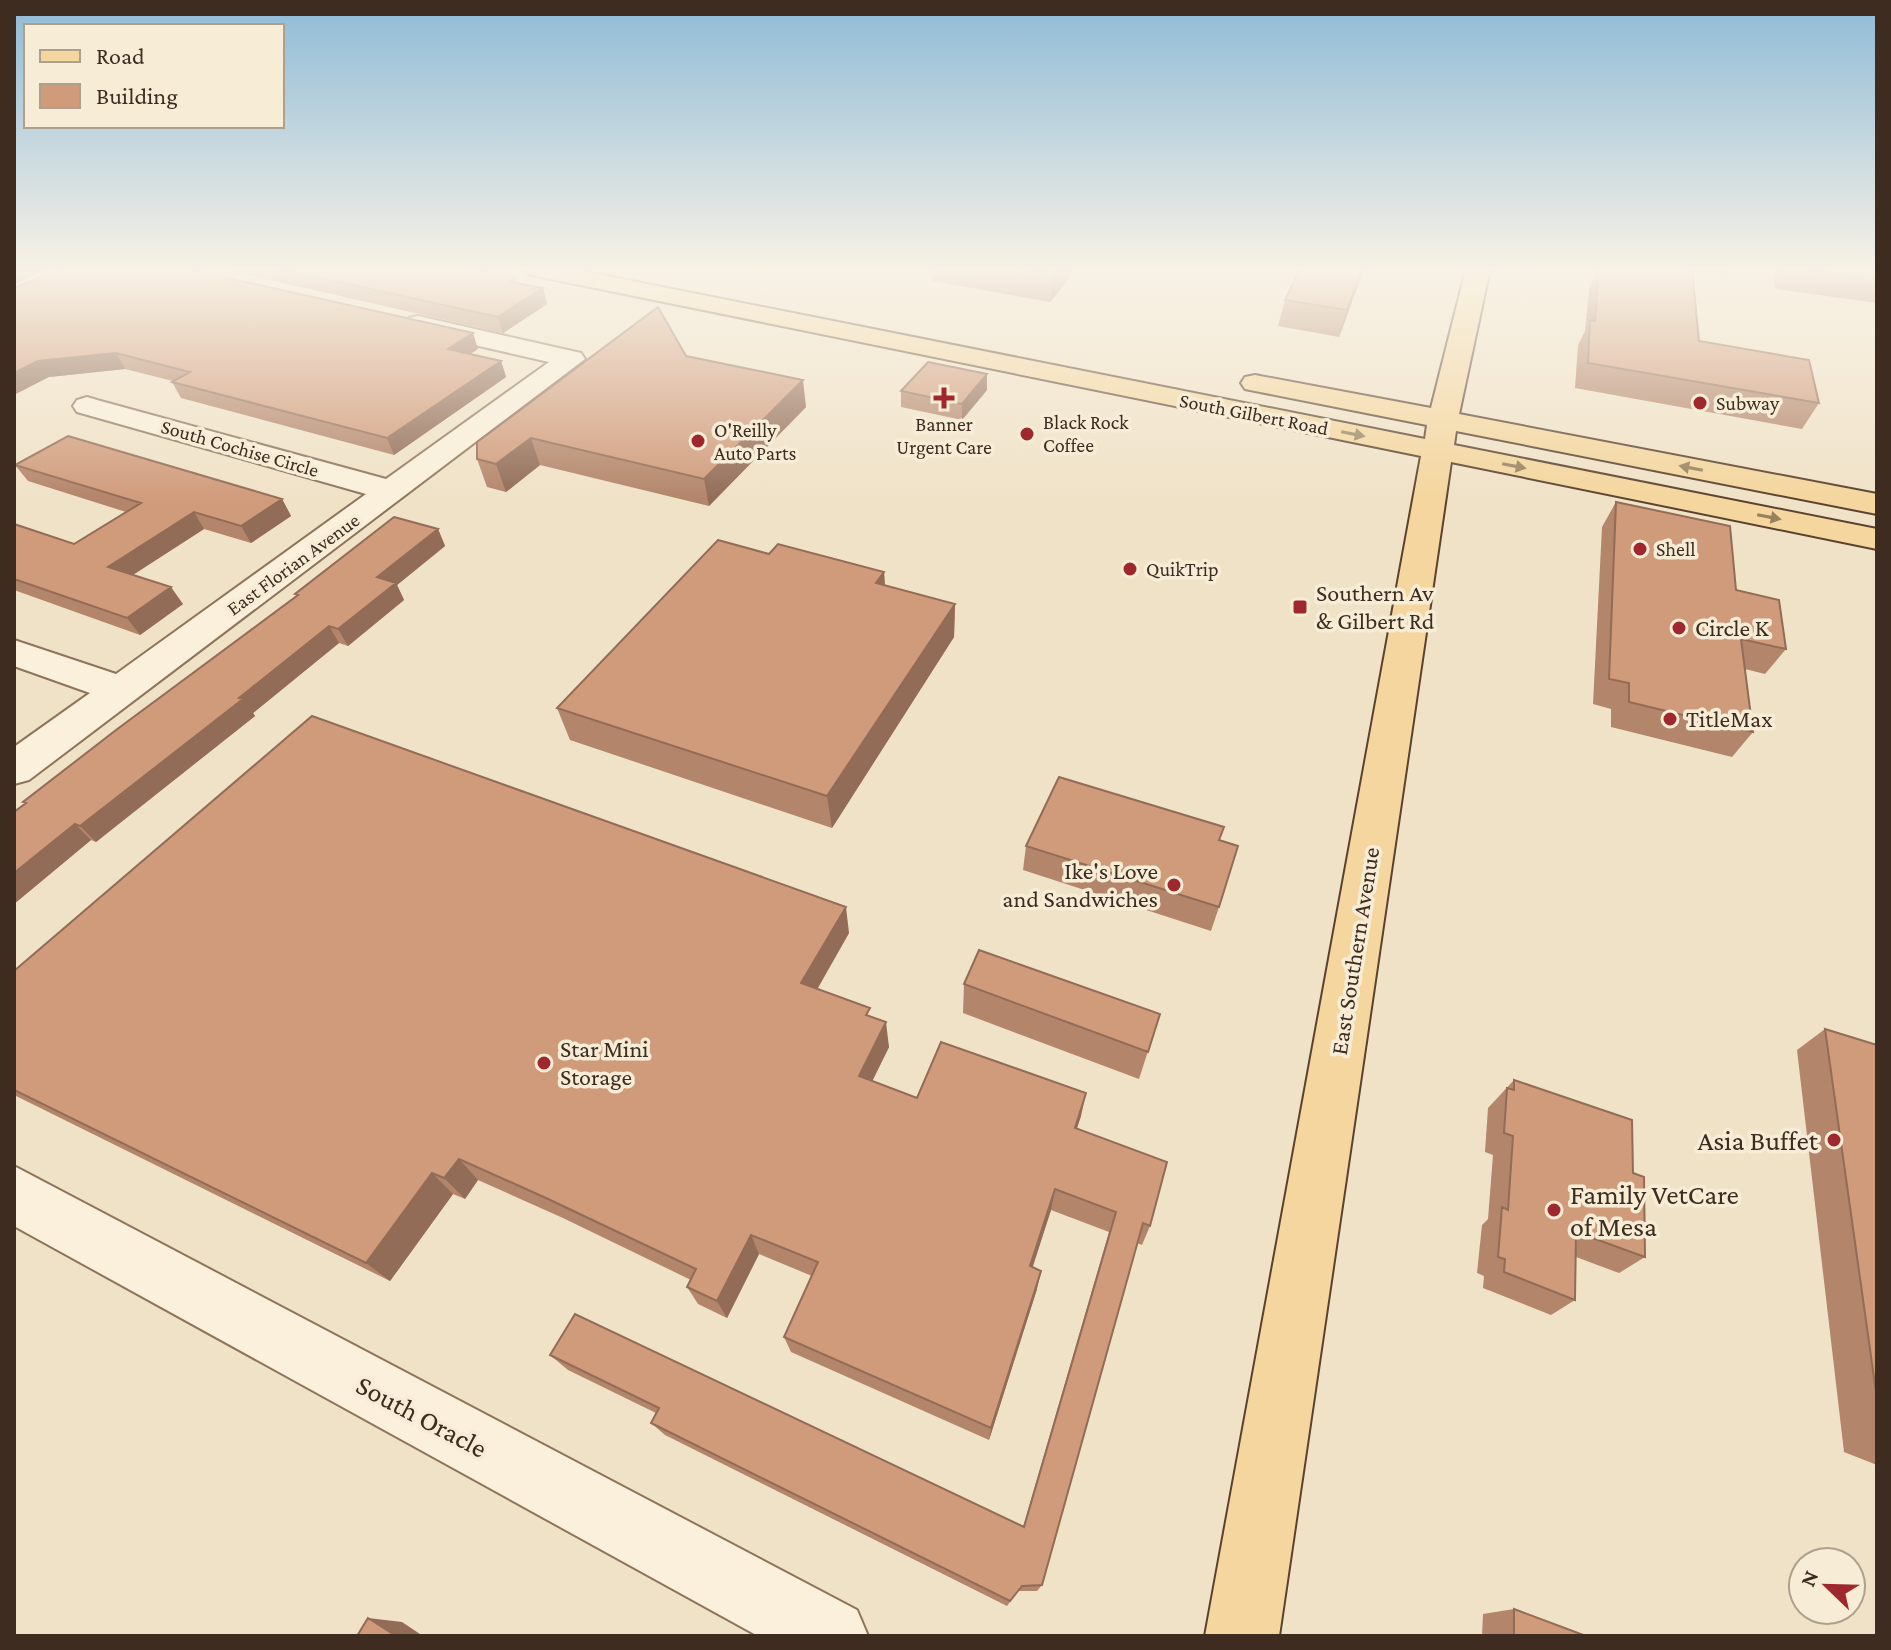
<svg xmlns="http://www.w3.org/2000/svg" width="1891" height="1650" font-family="'Crimson Pro',serif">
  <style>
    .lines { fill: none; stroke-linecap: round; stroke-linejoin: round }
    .minor-casing { stroke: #8d745b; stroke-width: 4 }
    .major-casing { stroke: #5b422f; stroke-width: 4 }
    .minor { fill: #faf0db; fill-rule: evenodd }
    .major { fill: #f4d69e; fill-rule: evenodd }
    .wall { fill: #b3856a }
    .shaded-wall { fill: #926c56 }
    .building { fill: #d09b7b; stroke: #926c56; stroke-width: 2 }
    .oneway { fill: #98815e }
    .poi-dot { fill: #9f282e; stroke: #f7edd7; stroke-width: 3 }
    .labels { text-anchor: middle; stroke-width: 7; stroke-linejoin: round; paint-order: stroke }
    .far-poi-label { font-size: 20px; fill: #3d2c1f; stroke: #f7edd7; text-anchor: start }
    .far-street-label { font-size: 20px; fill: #3d2c1f; stroke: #f7edd7 }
    .poi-label { font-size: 24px; fill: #3d2c1f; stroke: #f7edd7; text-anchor: start }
    .street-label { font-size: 24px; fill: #3d2c1f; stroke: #f7edd7 }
    .near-poi-label { font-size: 28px; fill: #3d2c1f; stroke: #f7edd7; text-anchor: end }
    .near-street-label { font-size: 28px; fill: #3d2c1f; stroke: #f7edd7 }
  </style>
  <rect width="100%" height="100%" fill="#f0e2c7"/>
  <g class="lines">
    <g class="minor-casing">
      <path id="minor" d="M418 316 581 353 585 359 29 780 14 784V747L90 693 14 666V640L116 674 366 494 77 412 73 406 77 400 87 397 97 400 386 479 549 362 409 330 405 324 409 318Z
        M14 1166 857 1610 868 1636H758L14 1226Z"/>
    </g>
    <g class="major-casing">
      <path id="major" d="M524 269H572L1425 439 1427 425 1255 391 1245 389 1241 383 1245 377 1255 375 1431 408 1466 269H1490L1459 414 1877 494V514L1456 431 1454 445 1877 529V549L1451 462 1279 1636H1205L1421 456 536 276 527 274Z"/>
    </g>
    <use href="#minor" class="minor"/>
    <use href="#major" class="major"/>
  </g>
  <path class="wall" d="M221 269H472L516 278 517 283 547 304 503 333Z
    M932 269H1072L1071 276 1050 302 932 281Z
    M1300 269H1364L1339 337 1278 326 1285 300Z
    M1598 269H1733L1729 276 1692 271 1699 341 1819 403 1802 429 1575 388 1578 345 1585 331 1589 289Z
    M1771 269H1877V303L1776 289Z
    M14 288 478 349 470 354 501 361 506 377 394 455 181 398 172 382 173 381 125 369 49 377Z
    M686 356 806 407 709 506 540 465 506 492 487 487 477 459Z
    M987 390 962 420 901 407V391Z
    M15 465 282 499 291 516 251 543 204 529 133 575 183 604 140 635 14 590V524L74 544 126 512 28 481Z
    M1616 502 1736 590 1786 649 1765 674 1745 669 1753 732 1732 757 1611 727V709L1593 704 1602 527Z
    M438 529 445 546 397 585 404 600 348 646 339 643 253 713 255 716 96 842 91 840 14 904V812L25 804 23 802 296 596 295 594Z
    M769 554 884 572 885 586 955 604 954 637 832 828 570 740 557 708Z
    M1219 840V907L1211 931 1023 870 1026 846Z
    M849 933 817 989 871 1017 889 1047 872 1081 917 1098 1081 1116 1076 1129 1150 1226 1142 1245 1137 1243 1042 1585 1037 1591H1018L1007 1606 665 1435 651 1423 656 1413 568 1370 550 1355 1023 1527 1109 1232 1051 1210 1032 1267 1037 1289 989 1440 791 1352 784 1337 812 1276 759 1254 727 1318 698 1304 687 1287 691 1280 563 1218 478 1180 465 1199 453 1194 390 1281 14 1095V971Z
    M964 984 1160 1014 1139 1079 963 1013Z
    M1825 1029 1877 1045V1465L1844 1452 1797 1050Z
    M1514 1080 1633 1173 1645 1257 1619 1273 1576 1257 1575 1300 1551 1315 1483 1288 1484 1276 1477 1273 1482 1225 1488 1219 1493 1155 1485 1152 1488 1108Z
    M1514 1609 1586 1636H1482L1483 1614Z"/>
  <path class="shaded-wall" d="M14 269H49L14 284Z
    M1056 269H1072L1071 276 1050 302 1053 273Z
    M1362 269H1364L1339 337 1347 310Z
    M543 288 547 304 503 333 498 317Z
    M473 333 478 349 454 364 448 349Z
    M116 353 125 369 49 377 14 395V373L38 361Z
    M501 361 506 377 394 455 387 438Z
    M987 374V390L962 420V404Z
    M803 380 806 407 709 506 704 479Z
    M531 438 540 465 506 492 496 464Z
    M282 499 291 516 251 543 241 526Z
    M194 512 204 529 120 583 108 567Z
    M438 529 445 546 397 585 404 600 348 646 338 629 377 577Z
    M884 572 886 605 876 583Z
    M171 587 183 604 140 635 127 618Z
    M955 604 954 637 832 828 827 796Z
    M329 626 339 643 253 713 255 716 96 842 80 826Z
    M75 824 91 840 14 904V873Z
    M846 907 849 933 806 1009 801 983Z
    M886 1022 889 1047 863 1100 859 1076Z
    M1086 1093 1081 1116 1070 1150 1075 1128Z
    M459 1159 478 1180 465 1199 444 1178Z
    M432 1173 453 1194 390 1281 366 1263Z
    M1055 1189 1051 1210 1027 1285 1030 1266Z
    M751 1235 759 1254 727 1318 717 1301Z
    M1041 1271 1037 1289 989 1440 991 1428Z
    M368 1618 402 1622 423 1636H396Z"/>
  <path class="building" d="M61 269H188L473 333 448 349 501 361 387 438 172 382 190 372 116 353 38 361 14 373V288Z
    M280 269H472L516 278 510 282 543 288 498 317Z
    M1030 269H1056L1053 273Z
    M1300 269H1362L1347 310 1285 300Z
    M1599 269H1692L1699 341 1809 360 1819 403 1588 363 1590 320 1595 321Z
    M1802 269H1877V279Z
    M658 307 686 356 803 380 704 479 531 438 496 464 477 459V442Z
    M928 362 987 374 962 404 901 391Z
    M68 436 282 499 241 526 194 512 108 567 171 587 127 618 14 579V524L74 544 141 503 15 465Z
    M1616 502 1730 526 1736 590 1779 600 1786 649 1741 639 1753 732 1629 702V683L1609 679Z
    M394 517 438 529 377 577 396 583 338 629 329 626 239 698 243 699 80 826 75 824 14 873V812L26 803 23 802 116 730 298 595 295 594Z
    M718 540 769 554 778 544 884 572 876 583 955 604 827 796 557 708Z
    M312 716 846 907 801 983 870 1008 866 1015 886 1022 859 1076 917 1098 941 1042 1086 1093 1075 1128 1167 1162 1150 1226 1143 1223 1042 1585 1022 1586 1010 1601 651 1423 659 1408 550 1355 575 1314 1024 1527 1116 1212 1055 1189 1030 1266 1041 1271 991 1428 784 1337 818 1262 751 1235 717 1301 687 1287 696 1269 546 1198 459 1159 444 1178 432 1173 366 1263 14 1090V971Z
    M1059 777 1224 827 1219 840 1238 846 1219 907 1026 846Z
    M979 950 1160 1014 1148 1052 964 984Z
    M1825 1029 1877 1045V1399Z
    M1514 1080 1632 1120 1633 1173 1644 1177 1645 1257 1576 1232 1575 1300 1504 1272 1505 1259 1498 1257 1502 1207 1508 1210 1513 1136 1504 1133 1507 1088 1514 1090Z
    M1514 1609 1586 1636H1514Z
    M368 1618 396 1636H357Z"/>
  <defs><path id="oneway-solid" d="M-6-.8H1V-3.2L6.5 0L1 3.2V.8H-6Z" transform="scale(2)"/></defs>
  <g class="oneway">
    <use href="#oneway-solid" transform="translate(1353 434) rotate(11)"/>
    <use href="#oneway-solid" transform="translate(1514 466) rotate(11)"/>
    <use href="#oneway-solid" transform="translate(1691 468) rotate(-169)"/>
    <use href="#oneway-solid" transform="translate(1769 517) rotate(11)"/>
  </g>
  <linearGradient id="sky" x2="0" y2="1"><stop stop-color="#8ebad6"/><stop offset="0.54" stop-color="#f8f2e6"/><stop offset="1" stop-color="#f8f2e6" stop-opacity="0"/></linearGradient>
  <rect width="1891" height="500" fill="url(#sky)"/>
  <g class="poi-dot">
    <path d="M940 386h8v8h8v8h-8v8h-8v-8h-8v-8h8z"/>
    <circle cx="1700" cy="403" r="8"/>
    <circle cx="1027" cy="434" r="8"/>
    <circle cx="698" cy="441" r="8"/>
    <circle cx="1640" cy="549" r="8"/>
    <circle cx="1130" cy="569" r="8"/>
    <rect x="1292" y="599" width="16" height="16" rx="4"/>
    <circle cx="1679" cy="628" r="8"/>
    <circle cx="1670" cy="719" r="8"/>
    <circle cx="1174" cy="885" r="8"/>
    <circle cx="544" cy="1063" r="8"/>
    <circle cx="1834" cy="1140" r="8"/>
    <circle cx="1554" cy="1210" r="8"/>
  </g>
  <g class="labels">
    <g class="far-poi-label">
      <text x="1716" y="410">Subway</text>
      <text x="1043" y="429">Black Rock<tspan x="1043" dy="23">Coffee</tspan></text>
      <text x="944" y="431" text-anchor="middle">Banner<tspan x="944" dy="23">Urgent Care</tspan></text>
      <text x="714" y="437">O'Reilly<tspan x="714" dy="23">Auto Parts</tspan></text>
      <text x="1656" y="556">Shell</text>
      <text x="1146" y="576">QuikTrip</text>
    </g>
    <g class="far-street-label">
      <text transform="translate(1254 414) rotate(11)" y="7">South Gilbert Road</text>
      <text transform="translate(240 448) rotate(16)" y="7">South Cochise Circle</text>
      <text transform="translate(293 564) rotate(-36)" y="7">East Florian Avenue</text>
    </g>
    <g class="poi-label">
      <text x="1316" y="601">Southern Av<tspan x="1316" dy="28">&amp; Gilbert Rd</tspan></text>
      <text x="1695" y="636">Circle K</text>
      <text x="1686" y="727">TitleMax</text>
      <text x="1158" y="879" text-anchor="end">Ike's Love<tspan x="1158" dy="28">and Sandwiches</tspan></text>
      <text x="560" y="1057">Star Mini<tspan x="560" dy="28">Storage</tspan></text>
    </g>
    <g class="street-label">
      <text transform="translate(1355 951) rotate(-81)" y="8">East Southern Avenue</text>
    </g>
    <g class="near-poi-label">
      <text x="1818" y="1150">Asia Buffet</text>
      <text x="1570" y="1204" text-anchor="start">Family VetCare<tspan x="1570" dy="32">of Mesa</tspan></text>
    </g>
    <g class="near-street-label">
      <text transform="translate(422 1416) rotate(28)" y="10">South Oracle</text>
    </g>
  </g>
  <rect width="1891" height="1650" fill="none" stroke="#3d2c1f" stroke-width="32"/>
  <rect x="24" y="24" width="260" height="104" fill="#f7edd7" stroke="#ada08d" stroke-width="2"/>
  <rect x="40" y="50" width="40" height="12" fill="#f4d69e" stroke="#ada08d" stroke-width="2"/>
  <text x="96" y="64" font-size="24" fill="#3d2c1f">Road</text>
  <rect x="40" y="84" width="40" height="24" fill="#d09b7b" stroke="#ada08d" stroke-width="2"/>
  <text x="96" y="104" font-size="24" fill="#3d2c1f">Building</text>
  <g transform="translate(1827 1586) rotate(293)"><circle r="38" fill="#f7edd7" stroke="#ada08d" stroke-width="2"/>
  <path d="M0-6L14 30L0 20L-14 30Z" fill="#9f282e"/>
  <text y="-12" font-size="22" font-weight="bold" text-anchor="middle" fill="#3d2c1f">N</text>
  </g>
</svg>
